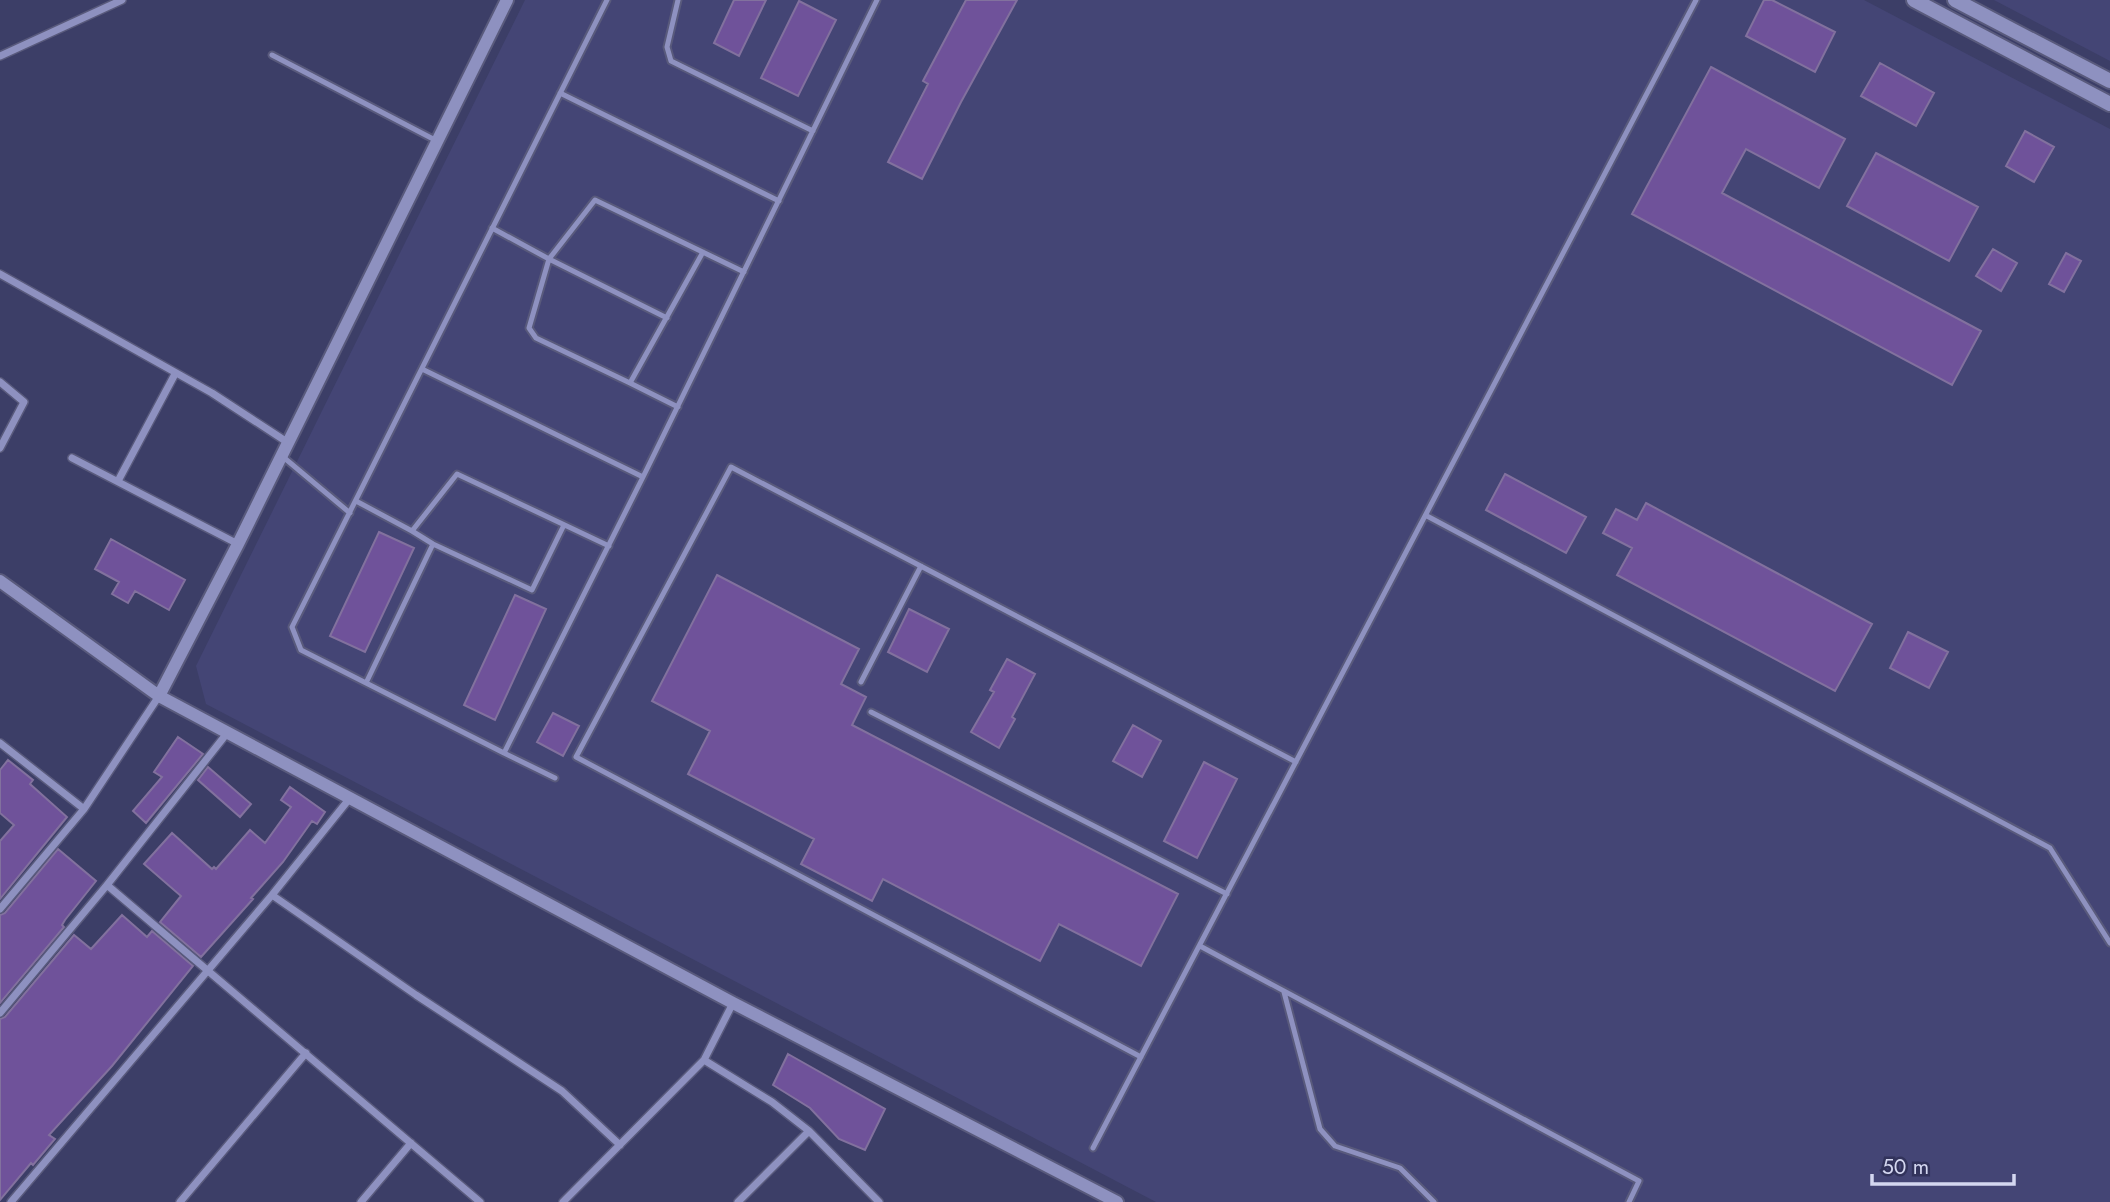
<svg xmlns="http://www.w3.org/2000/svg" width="2110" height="1202" font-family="Jost,sans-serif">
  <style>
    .built { fill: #444575 }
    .building { fill: #6f529a; stroke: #82719e; stroke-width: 2 }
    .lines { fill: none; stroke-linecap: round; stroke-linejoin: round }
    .service-casing { stroke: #595a7c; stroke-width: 9 }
    .minor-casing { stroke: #595a7c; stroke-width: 10 }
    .tertiary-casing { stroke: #595a7c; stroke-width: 16 }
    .secondary-casing { stroke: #595a7c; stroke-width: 18 }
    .service { stroke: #8e91c0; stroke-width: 5 }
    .minor { stroke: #8e91c0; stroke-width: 7 }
    .tertiary { stroke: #8e91c0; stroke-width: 12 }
    .secondary { stroke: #8e91c0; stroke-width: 14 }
  </style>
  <rect width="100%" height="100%" fill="#3c3e67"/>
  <path class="built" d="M525 0H1864L2110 129V1202H1156L206 704 196 666Z
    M1994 0H2110V61Z"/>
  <path class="building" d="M734 0H766L739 56 714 43Z
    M966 0H1017L961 102 922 179 888 162 928 84 923 81Z
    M1764 0H1772L1835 32 1815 72 1746 36Z
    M799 1 836 20 798 96 761 78Z
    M1880 63 1934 93 1916 126 1861 96Z
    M1711 67 1845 139 1819 188 1746 149 1722 193 1981 331 1952 385 1632 214Z
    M2025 131 2054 147 2034 182 2006 166Z
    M1876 153 1978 207 1949 261 1847 206Z
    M1993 249 2017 263 2001 291 1976 276Z
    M2066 253 2081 261 2064 292 2049 284Z
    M1505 474 1586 517 1566 553 1486 510Z
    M1646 503 1872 624 1835 691 1617 575 1632 548 1603 533 1616 509 1637 520Z
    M379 532 414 548 365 652 330 636Z
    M111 539 185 580 169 610 135 591 128 603 112 594 119 582 95 569Z
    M717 575 859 649 841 684 866 697 852 725 1178 894 1141 966 1059 924 1040 961 883 879 872 901 801 864 814 839 688 774 710 731 652 701Z
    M515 595 546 609 495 720 464 705Z
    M909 609 949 629 927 672 888 652Z
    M1908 632 1948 652 1929 688 1890 668Z
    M1007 659 1035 674 1012 717 1015 719 999 748 971 732 994 692 990 690Z
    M553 713 579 726 563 756 537 742Z
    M1133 725 1161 741 1142 777 1113 761Z
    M178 737 203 754 146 823 133 811 162 777 154 772Z
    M8 760 33 780 30 784 67 817 0 899V841L14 825 0 813V770Z
    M1204 762 1237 779 1197 858 1164 841Z
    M208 767 251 804 240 817 198 780Z
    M290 787 325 812 317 824 312 821 283 862 251 898 253 899 201 957 160 922 181 896 144 864 172 833 212 869 214 867 216 869 250 830 265 843 291 807 281 800Z
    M58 849 96 881 65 920 62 925 64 927 0 1003V915L5 913Z
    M122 915 147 937 152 931 193 966 112 1066 49 1135 55 1139 33 1165 31 1163 0 1200V1019L5 1017 74 935 91 949Z
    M788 1054 885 1109 865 1150 839 1139 810 1108 773 1085Z"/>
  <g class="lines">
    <g class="service-casing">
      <path id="service" d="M678 0 667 47 671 61 813 131
        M272 55 437 141
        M560 93 779 201
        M492 228 549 259 595 200 744 272
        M422 369 643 477 877 0
        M630 383 536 338 529 328 549 259 667 318
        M678 407 630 383 703 252
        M282 456 350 513
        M356 501 412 531 457 474 609 546
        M1427 516 2050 848 2110 943
        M412 531 433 544 532 590 564 525
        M861 682 921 566
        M366 683 433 544
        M871 712 1227 894
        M504 753 301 650 292 627 607 0
        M555 778 504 753 643 477
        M1200 946 1639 1181 1629 1202
        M1284 992 1320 1129 1335 1146 1400 1168 1434 1202
        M1141 1057 576 757 731 467 1296 762
        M1093 1148 1696 0"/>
    </g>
    <g class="minor-casing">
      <path id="minor" d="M0 56 122 0
        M0 274 212 393 287 442
        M0 382 24 402 0 448
        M72 458 238 544
        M118 481 175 374
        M228 732 107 885 480 1202
        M0 743 84 809
        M272 895 416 995 562 1091 620 1145
        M0 909 84 809 159 696
        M0 1013 107 885
        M704 1060 772 1102 809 1131 879 1202
        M11 1202 272 895 350 798
        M180 1202 306 1053
        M361 1202 411 1143
        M563 1202 704 1060 733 1003
        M738 1202 809 1131"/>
    </g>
    <g class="tertiary-casing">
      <path id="tertiary" d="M0 581 159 696 733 1003 1117 1202
        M159 696 238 544 507 0"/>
    </g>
    <g class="secondary-casing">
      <path id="secondary" d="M1914 0 2110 104
        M1955 0 2110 81"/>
    </g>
    <use href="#service" class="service"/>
    <use href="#minor" class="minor"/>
    <use href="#tertiary" class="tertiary"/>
    <use href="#secondary" class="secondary"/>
  </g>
  <path d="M1872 1174v10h142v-10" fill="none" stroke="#d4d7f0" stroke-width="3.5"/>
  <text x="1882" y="1174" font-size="21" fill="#d4d7f0" stroke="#32335b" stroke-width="5" paint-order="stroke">50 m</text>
</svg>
